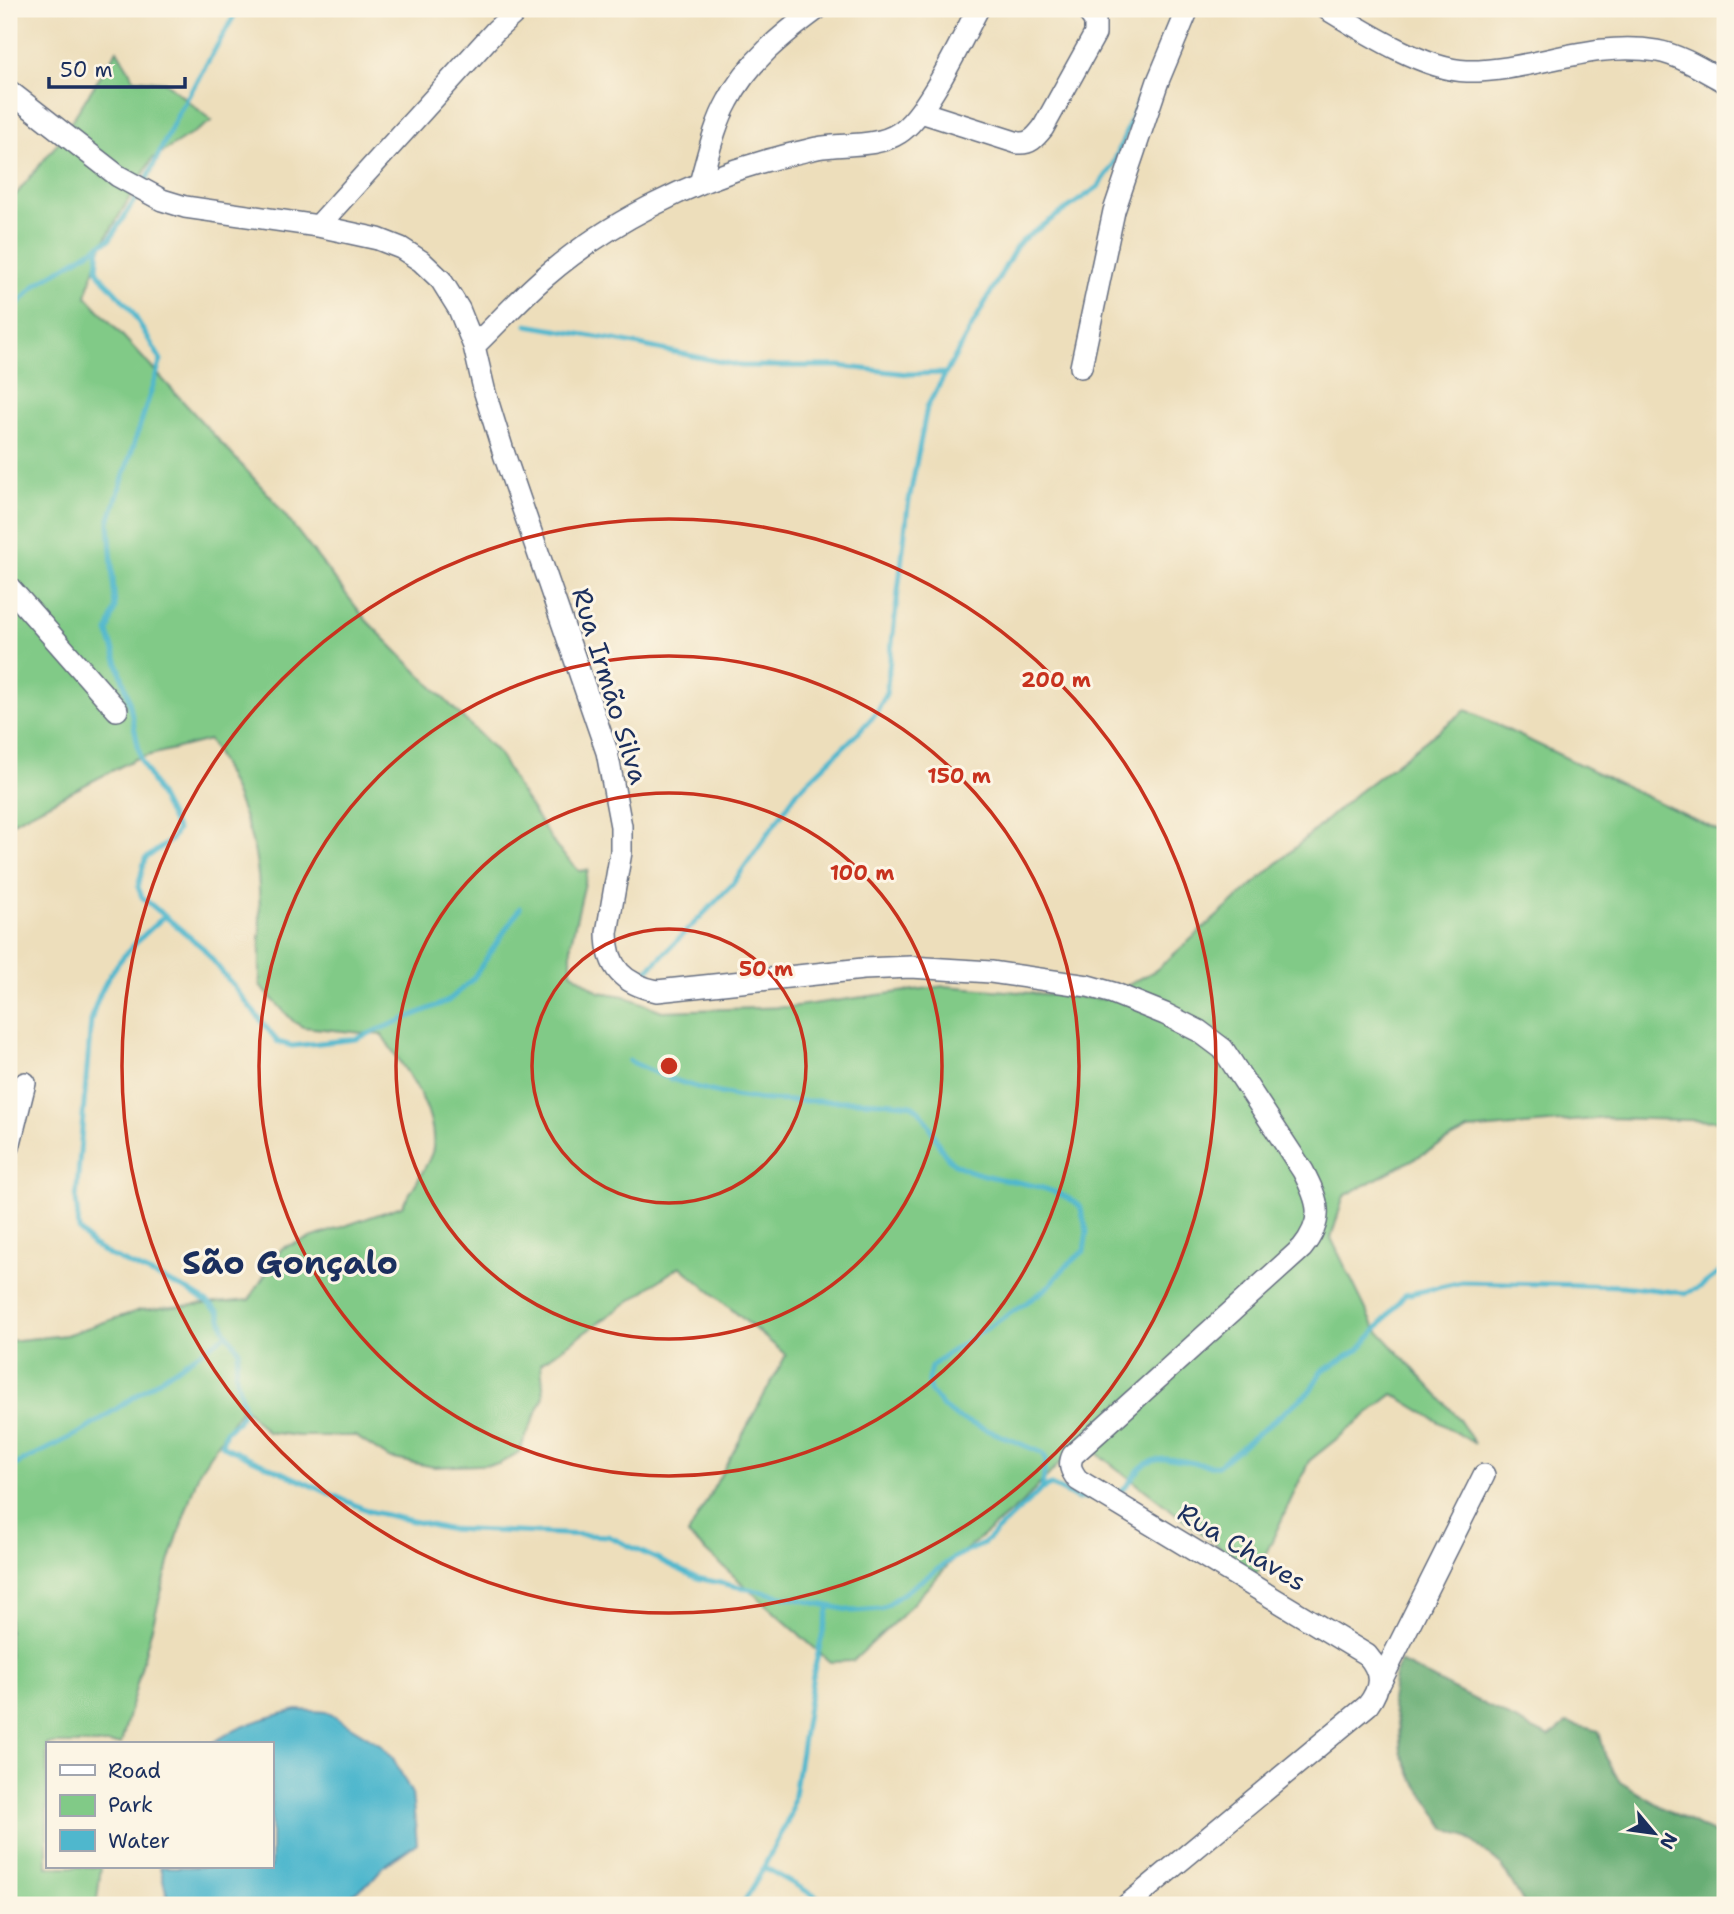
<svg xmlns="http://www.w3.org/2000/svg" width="1734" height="1914" font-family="'Shantell Sans',sans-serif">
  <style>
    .green { fill: #81ca87; stroke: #4e7c72; stroke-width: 2 }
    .forest { fill: #68ae74; stroke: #426e69; stroke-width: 2 }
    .water { fill: #4fb7cd; stroke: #357396; stroke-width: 2 }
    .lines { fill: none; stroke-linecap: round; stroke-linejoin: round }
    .stream { stroke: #4fb7cd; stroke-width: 5 }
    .street-casing { stroke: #646c7f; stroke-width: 24 }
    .street { stroke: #fff; stroke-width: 21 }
    .ring { fill: none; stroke: #c8321e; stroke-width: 3.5 }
    .labels { text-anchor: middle; stroke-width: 6; stroke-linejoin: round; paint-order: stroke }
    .street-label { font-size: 26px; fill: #1b2f5e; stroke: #fcf5e5 }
    .district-label { font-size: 33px; font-weight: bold; fill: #1b2f5e; stroke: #fcf5e5 }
    .centre { fill: #c8321e; stroke: #fcf5e5; stroke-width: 3.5 }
    .ring-label { font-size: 21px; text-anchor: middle; font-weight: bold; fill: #c8321e; stroke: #fcf5e5; stroke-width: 6; stroke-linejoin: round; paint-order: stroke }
  </style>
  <rect width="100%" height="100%" fill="#fcf5e5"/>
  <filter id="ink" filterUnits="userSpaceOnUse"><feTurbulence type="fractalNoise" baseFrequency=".0143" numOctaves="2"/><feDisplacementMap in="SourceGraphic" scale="14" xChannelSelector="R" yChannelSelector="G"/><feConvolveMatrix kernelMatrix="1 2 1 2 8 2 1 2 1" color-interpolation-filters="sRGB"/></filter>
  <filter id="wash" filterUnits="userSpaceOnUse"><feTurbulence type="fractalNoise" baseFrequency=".00686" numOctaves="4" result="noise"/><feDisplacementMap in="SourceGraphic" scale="28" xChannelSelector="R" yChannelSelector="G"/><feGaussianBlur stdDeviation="1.57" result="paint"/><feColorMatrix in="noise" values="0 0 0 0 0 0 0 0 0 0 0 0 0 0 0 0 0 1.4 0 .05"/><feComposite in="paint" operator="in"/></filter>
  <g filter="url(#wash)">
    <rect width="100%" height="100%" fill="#eddebb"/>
    <path class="green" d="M117 50 134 79 165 82 212 121 152 159 102 245 86 296 270 496 367 621 499 754 518 788 557 848 579 871 588 870 571 942V972L599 992 624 996 662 1011 790 1007 944 986 1103 999 1156 970 1356 794 1466 710 1725 834V1121L1607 1118 1468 1130 1344 1196 1331 1238 1374 1326 1456 1415 1475 1444 1393 1394 1309 1461 1256 1575 1081 1441 1020 1505 951 1562 900 1617 853 1661 830 1662 688 1535 786 1355 680 1266 541 1363 544 1396 519 1452 499 1464 434 1467 389 1458 355 1436H298L267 1432 243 1406 200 1470 192 1492 169 1563 121 1744H47V1867H101L97 1900 99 1905H9V1341L66 1335 140 1310 249 1300 282 1248 402 1206C409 1194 432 1160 433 1148 437 1106 403 1068 382 1035L303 1027 294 1022 260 986C259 945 263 883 253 845 245 813 225 768 209 740L135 759 9 824V203L57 144Z"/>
    <path class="forest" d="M1400 1662 1549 1737 1567 1723 1599 1731 1606 1758 1620 1782 1667 1810 1725 1839V1905H1525L1502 1866 1467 1837 1447 1829 1412 1777 1401 1752 1399 1728 1391 1701 1395 1674Z"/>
    <path class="water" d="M297 1710 327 1712 381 1745 393 1758 412 1794 417 1843 383 1867 370 1882 345 1899 314 1905H183L167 1896 160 1867H271V1744H211C237 1726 267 1717 297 1710Z"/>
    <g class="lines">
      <path class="stream" d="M1163 42 1176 9
        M144 185 178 114 238 9
        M99 247 97 268 99 274 130 308 161 360 109 522 115 608 108 632 128 696 141 760 177 830 171 840 145 859 138 887 142 897 203 948 278 1042 292 1046 356 1039 448 1001 472 980 520 908
        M9 313 37 284 110 239 139 193
        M527 325 620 341 741 366H839L908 374 946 373
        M165 916C129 947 102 974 91 1021L76 1199 79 1230 92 1245 109 1255 187 1290 207 1302 219 1312 225 1331 239 1350 235 1371 244 1410 238 1421 226 1431 222 1444 225 1447 369 1511 447 1529 608 1536 697 1578 853 1611 881 1609 955 1557 983 1544 1042 1489 1051 1485 1078 1499 1092 1497
        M637 981 732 885 797 792 861 730 877 712 886 694 908 506 927 407 1016 247 1022 240 1098 187 1112 167 1146 83
        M629 1061C673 1082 719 1097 768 1100 816 1103 864 1098 912 1105 934 1119 934 1152 957 1165 992 1184 1047 1179 1080 1206L1087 1231 1084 1251 1066 1266 1050 1285 1035 1297 944 1356 931 1367 928 1379 930 1391 943 1407 956 1417 1043 1453 1046 1459 1042 1489
        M9 1468 85 1430 227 1334
        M1112 1494C1132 1490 1132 1470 1148 1463 1172 1452 1195 1468 1219 1465L1310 1391 1321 1372 1360 1349 1405 1295 1462 1282 1622 1286 1685 1293 1699 1288 1725 1268
        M764 1867 831 1905
        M742 1905 757 1880 791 1814 813 1675 829 1606"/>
    </g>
  </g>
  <g filter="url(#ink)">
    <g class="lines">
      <g class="street-casing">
        <path id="street" d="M1327 9C1363 31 1425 70 1467 71 1531 72 1589 40 1657 51 1680 55 1705 71 1725 82
          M9 91 118 176 162 200 185 207 318 226 378 239 401 248 421 261 441 280 459 309 474 346 485 393 504 454 607 752 621 826V852L607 933C607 968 624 984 657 991L863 969 911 967 991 972 1088 986 1113 993 1165 1014 1199 1031 1223 1049 1303 1171C1319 1202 1325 1219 1302 1248L1073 1455C1068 1465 1071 1471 1078 1480L1367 1655C1383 1673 1381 1688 1368 1705L1127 1905
          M921 112 1018 143C1030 144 1035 138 1043 128L1095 34V21L1086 9
          M700 183C708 156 714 126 728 101 748 62 783 34 817 9
          M318 226 496 30 519 9
          M474 346C498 323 521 297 546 276 606 224 689 182 765 161 782 156 800 152 817 148 843 143 876 148 899 133 927 116 961 40 978 9
          M1081 367 1114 211 1158 81 1188 9
          M9 587 117 710
          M9 1147 25 1083
          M1380 1683 1484 1475"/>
      </g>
      <use href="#street" class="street"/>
    </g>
  </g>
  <g class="ring">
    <circle cx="669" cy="1066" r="137"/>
    <circle cx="669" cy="1066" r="273"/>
    <circle cx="669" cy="1066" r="410"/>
    <circle cx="669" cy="1066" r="547"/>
  </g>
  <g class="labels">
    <g class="street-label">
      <text transform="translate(610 686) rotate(73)" y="9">Rua Irmão Silva</text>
      <text transform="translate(1242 1547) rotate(31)" y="9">Rua Chaves</text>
    </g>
    <g class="district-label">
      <text x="290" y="1274">São Gonçalo</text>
    </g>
  </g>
  <circle cx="669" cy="1066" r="10" class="centre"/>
  <g class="ring-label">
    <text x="1056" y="687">200 m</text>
    <text x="959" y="783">150 m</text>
    <text x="862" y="880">100 m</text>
    <text x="766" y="976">50 m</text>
  </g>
  <rect width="1734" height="1914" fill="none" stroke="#fcf5e5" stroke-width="35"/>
  <rect x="46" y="1742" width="228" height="126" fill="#fcf5e5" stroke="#a2a6af" stroke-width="2"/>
  <rect x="60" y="1765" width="35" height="10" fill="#ffffff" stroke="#a2a6af" stroke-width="2"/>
  <text x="108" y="1778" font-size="21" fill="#1b2f5e">Road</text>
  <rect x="60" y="1795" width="35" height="21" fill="#81ca87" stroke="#a2a6af" stroke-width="2"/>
  <text x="108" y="1812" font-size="21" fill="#1b2f5e">Park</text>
  <rect x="60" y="1830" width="35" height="21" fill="#4fb7cd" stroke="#a2a6af" stroke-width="2"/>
  <text x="108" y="1848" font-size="21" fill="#1b2f5e">Water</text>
  <g transform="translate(1654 1833) rotate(119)" stroke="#fcf5e5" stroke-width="5" paint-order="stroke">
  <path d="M0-5L12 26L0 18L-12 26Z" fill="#1b2f5e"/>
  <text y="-10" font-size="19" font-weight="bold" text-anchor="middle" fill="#1b2f5e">N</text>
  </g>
  <path d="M49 77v10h136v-10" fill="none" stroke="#1b2f5e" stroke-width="3.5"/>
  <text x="60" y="77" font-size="21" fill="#1b2f5e" stroke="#fcf5e5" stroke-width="5" paint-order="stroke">50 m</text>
</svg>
